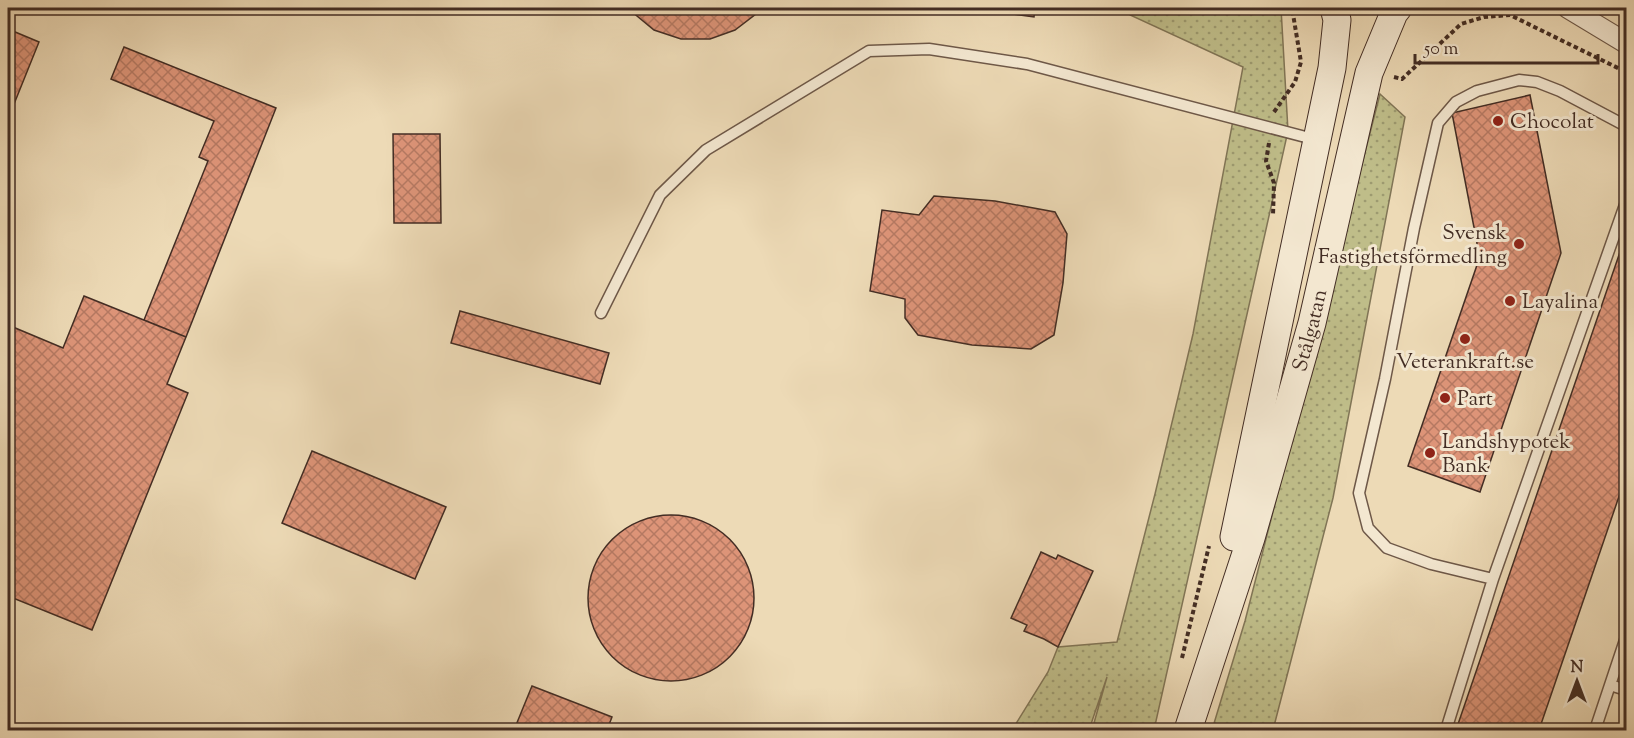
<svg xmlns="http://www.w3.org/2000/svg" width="1634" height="738" font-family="'Sorts Mill Goudy',serif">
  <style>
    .grass { fill: url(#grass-dots); stroke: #817556; stroke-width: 1.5 }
    .building { fill: url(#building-cross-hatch); stroke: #432d24; stroke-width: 1.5 }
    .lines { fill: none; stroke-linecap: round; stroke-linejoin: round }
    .lane-casing { stroke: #6e5848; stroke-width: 13 }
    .street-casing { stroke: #6e5848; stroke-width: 22 }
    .secondary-casing { stroke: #432d24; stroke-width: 29 }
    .path { stroke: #432d24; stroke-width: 4; stroke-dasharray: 4.5 3; stroke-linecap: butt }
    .lane { stroke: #f3e7d0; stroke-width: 10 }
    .street { stroke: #f3e7d0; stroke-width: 20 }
    .secondary { stroke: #f3e7d0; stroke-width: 27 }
    .poi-dot { fill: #8f2418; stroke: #f3e7d0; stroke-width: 2 }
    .labels { text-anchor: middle; stroke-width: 6; stroke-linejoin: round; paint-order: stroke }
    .poi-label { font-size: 21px; fill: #432d24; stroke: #f3e7d0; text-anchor: start }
    .street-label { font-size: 21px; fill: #432d24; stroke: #f3e7d0 }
  </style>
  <defs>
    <pattern id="grass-dots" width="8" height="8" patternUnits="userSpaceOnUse" patternTransform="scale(1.5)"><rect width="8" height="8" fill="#bfbd89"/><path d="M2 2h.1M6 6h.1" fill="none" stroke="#9d9a70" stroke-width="1.8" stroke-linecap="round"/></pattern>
    <pattern id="building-cross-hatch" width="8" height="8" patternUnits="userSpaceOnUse" patternTransform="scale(1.5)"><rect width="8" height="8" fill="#dd9478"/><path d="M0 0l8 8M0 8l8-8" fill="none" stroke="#b57962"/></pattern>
  </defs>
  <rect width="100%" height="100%" fill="#eddab6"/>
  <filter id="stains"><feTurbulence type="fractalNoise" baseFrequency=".00333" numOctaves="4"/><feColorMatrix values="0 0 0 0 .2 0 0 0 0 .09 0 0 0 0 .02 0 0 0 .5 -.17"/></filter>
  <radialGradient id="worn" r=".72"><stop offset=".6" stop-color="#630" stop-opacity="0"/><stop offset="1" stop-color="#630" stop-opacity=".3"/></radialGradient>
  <path class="grass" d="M1126 8H1281L1288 131 1154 730H1092L1107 677 1089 730H1012L1048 672 1058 647 1117 642 1155 494 1193 334 1243 67 1130 15Z
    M1380 94 1405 117 1333 498 1273 730H1212L1245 621Z"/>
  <path class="building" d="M343 8H381L377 9H348Z
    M629 8H760L756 14 735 30 710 39H681L654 30 631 11Z
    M970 8H1035L1034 17Z
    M8 29 39 42 8 119Z
    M124 47 276 108 186 337 144 320 208 161 199 157 214 121 111 79Z
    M1530 95 1561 253 1480 492 1408 466 1477 265V243L1452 113Z
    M393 134H440L441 223H394Z
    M934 196 995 201 1055 212 1067 234 1063 283 1054 335 1031 349 972 345 918 335 905 318V299L870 291 882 210 919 215Z
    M1620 252 1626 254V476L1539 730H1456Z
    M84 296 186 337 167 384 188 393 92 630 8 596V325L63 348Z
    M460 311 609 353 600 384 451 343Z
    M312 451 446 507 415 579 282 523Z
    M588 598a83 83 0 1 1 166 0a83 83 0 1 1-166 0Z
    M1041 552 1056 559 1058 555 1093 571 1058 647 1044 639 1024 631 1027 625 1011 618Z
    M532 686 612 717 607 730H514Z"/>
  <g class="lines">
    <g class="lane-casing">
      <path id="lane" d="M1626 126 1560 91 1537 82 1519 80 1477 91 1456 102 1438 123 1414 228 1385 379 1359 493 1368 528 1387 548 1431 564 1493 579 1626 202
        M601 313 660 195 706 150 869 51 929 49 1027 64 1317 140
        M1610 685 1626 690
        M1446 730 1493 579
        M1595 730 1626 637"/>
    </g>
    <g class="street-casing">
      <path id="street" d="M1568 8 1626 43"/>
    </g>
    <g class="secondary-casing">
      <g id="secondary">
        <path d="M1234 537 1332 68 1337 20 1334 8"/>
        <path id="s1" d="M1188 730 1251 538 1312 323 1369 73 1394 13 1398 8"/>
      </g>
    </g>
    <path class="path" d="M1394 77 1402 79 1461 24 1484 17 1510 15 1626 72
      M1274 112 1295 82 1301 62 1292 8
      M1269 143 1266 161 1274 183 1273 215
      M1182 658 1209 546"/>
    <use href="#lane" class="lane"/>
    <use href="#street" class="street"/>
    <use href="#secondary" class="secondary"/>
  </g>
  <g class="poi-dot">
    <circle cx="1498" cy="121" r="6"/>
    <circle cx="1519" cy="244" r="6"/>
    <circle cx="1510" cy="301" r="6"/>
    <circle cx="1465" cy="339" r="6"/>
    <circle cx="1445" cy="398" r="6"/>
    <circle cx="1430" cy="453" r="6"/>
  </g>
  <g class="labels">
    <g class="poi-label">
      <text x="1510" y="128">Chocolat</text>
      <text x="1507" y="239" text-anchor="end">Svensk<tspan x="1507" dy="24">Fastighetsförmedling</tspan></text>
      <text x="1522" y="308">Layalina</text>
      <text x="1465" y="368" text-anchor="middle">Veterankraft.se</text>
      <text x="1457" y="405">Part</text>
      <text x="1442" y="448">Landshypotek<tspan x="1442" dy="24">Bank</tspan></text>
    </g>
    <g class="street-label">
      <text dy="7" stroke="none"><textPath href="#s1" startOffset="418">Stålgatan</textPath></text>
    </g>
  </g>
  <rect width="1634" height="738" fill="none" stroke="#eddab6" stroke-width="30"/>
  <rect x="9" y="9" width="1616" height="720" fill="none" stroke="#432d24" stroke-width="3"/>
  <rect x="15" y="15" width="1604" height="708" fill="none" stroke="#432d24" stroke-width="1.5"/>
  <g transform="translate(1577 681)" stroke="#f3e7d0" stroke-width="4.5" paint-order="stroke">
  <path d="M0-4.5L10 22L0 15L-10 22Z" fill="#432d24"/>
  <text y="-9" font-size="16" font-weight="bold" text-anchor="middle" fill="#432d24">N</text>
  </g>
  <path d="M1415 54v9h183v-9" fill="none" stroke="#432d24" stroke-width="3"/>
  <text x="1424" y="54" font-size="18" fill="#432d24" stroke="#f3e7d0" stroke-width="4.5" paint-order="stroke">50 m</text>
  <rect width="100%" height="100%" filter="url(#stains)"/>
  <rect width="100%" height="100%" fill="url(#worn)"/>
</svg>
